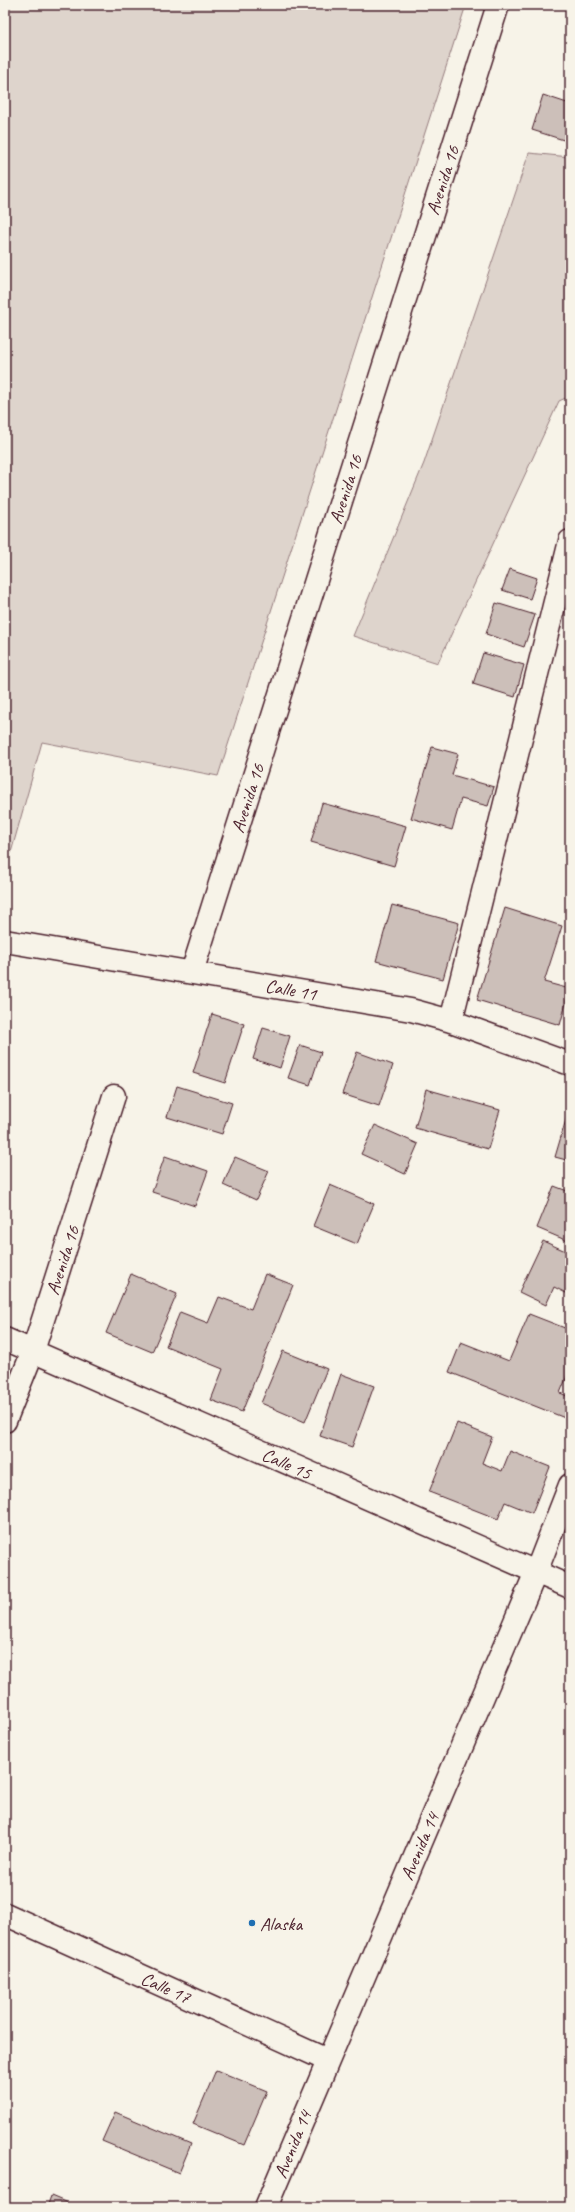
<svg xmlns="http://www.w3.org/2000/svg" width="575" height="2212" font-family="Caveat,sans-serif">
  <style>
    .green { fill: #ded4cc; stroke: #947a7c }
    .building { fill: #ccbfb9; stroke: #4a1f2b }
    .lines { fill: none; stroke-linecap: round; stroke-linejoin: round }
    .minor-casing { stroke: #4a1f2b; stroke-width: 25 }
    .minor { stroke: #f7f3e8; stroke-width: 22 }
    .poi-dot { fill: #1f6fb2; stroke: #f7f3e8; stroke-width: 1.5 }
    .labels { text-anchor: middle; stroke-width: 3; stroke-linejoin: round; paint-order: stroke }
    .street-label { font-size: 19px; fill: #4a1f2b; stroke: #f7f3e8 }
    .poi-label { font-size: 19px; fill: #4a1f2b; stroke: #f7f3e8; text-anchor: start }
  </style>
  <rect width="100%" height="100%" fill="#f7f3e8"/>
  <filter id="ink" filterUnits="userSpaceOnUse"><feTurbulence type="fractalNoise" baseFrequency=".025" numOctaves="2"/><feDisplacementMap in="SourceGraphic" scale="8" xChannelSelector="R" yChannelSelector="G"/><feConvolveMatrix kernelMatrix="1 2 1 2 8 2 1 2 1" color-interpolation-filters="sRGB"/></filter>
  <g filter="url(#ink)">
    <path class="green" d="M5 5H466L218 776 42 742 5 874Z
      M529 153 570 157V396L559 401 438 663 353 636 424 463Z"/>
    <path class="building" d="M543 95 570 104V142L532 130Z
      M510 569 537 578 530 599 502 590Z
      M496 603 535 615 524 647 486 634Z
      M483 653 524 665 515 697 473 684Z
      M432 747 458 754 452 775 494 787 488 806 461 799 452 830 411 818Z
      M322 803 406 826 394 866 311 842Z
      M392 905 459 923 443 979 376 961Z
      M505 908 562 926 544 982 570 989 560 1025 477 1000Z
      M212 1014 244 1024 225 1083 193 1073Z
      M263 1028 290 1036 280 1068 253 1059Z
      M300 1045 321 1052 310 1085 288 1078Z
      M357 1052 393 1065 379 1106 342 1094Z
      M177 1086 232 1103 222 1134 167 1117Z
      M426 1089 500 1110 488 1149 415 1128Z
      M570 1106V1161L555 1157Z
      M375 1125 418 1144 405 1174 361 1154Z
      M165 1156 208 1171 195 1206 152 1192Z
      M235 1157 269 1171 256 1200 223 1185Z
      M330 1185 374 1204 357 1244 313 1226Z
      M554 1186 570 1192V1242L537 1228Z
      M543 1241 570 1253V1295L554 1287 546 1305 519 1292Z
      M131 1274 177 1294 152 1352 106 1333Z
      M265 1274 293 1285 242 1412 211 1400 223 1369 166 1346 180 1312 208 1323 219 1297 251 1309Z
      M529 1314 570 1330V1369L560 1393 570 1397V1420L449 1372 461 1342 509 1361Z
      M283 1351 327 1369 305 1422 261 1403Z
      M341 1374 374 1386 352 1447 320 1436Z
      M457 1423 492 1437 482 1463 502 1471 510 1451 550 1467 532 1513 505 1502 498 1519 429 1492Z
      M216 2070 267 2091 244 2145 193 2124Z
      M115 2112 191 2144 179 2173 102 2141Z
      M51 2196 77 2207H47Z"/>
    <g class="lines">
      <g class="minor-casing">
        <path id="minor" d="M5 941 411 1010 451 1021 570 1064
          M192 972 498 5
          M451 1021 570 541
          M5 1339 570 1587
          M5 1421 33 1351 114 1096
          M5 1914 327 2060
          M266 2207 536 1572 570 1485"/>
      </g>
      <use href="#minor" class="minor"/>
    </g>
  </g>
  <circle class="poi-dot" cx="252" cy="1923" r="4"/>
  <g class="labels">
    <g class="street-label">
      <text transform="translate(442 180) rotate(-72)" y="7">Avenida 16</text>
      <text transform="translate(345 489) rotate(-72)" y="7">Avenida 16</text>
      <text transform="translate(247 798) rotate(-72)" y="7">Avenida 16</text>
      <text transform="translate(291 989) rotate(10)" y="7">Calle 11</text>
      <text transform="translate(62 1260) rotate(-72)" y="7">Avenida 16</text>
      <text transform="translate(287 1463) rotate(24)" y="7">Calle 15</text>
      <text transform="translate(419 1846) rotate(-67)" y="7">Avenida 14</text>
      <text transform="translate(166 1987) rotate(24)" y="7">Calle 17</text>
      <text transform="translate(292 2144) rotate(-68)" y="7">Avenida 14</text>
    </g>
    <g class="poi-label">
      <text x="260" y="1930">Alaska</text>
    </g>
  </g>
  <rect width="575" height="2212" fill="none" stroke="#f7f3e8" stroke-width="20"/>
  <rect x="10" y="10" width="555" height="2192" fill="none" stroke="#4a1f2b" stroke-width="1.5" filter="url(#ink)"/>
</svg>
